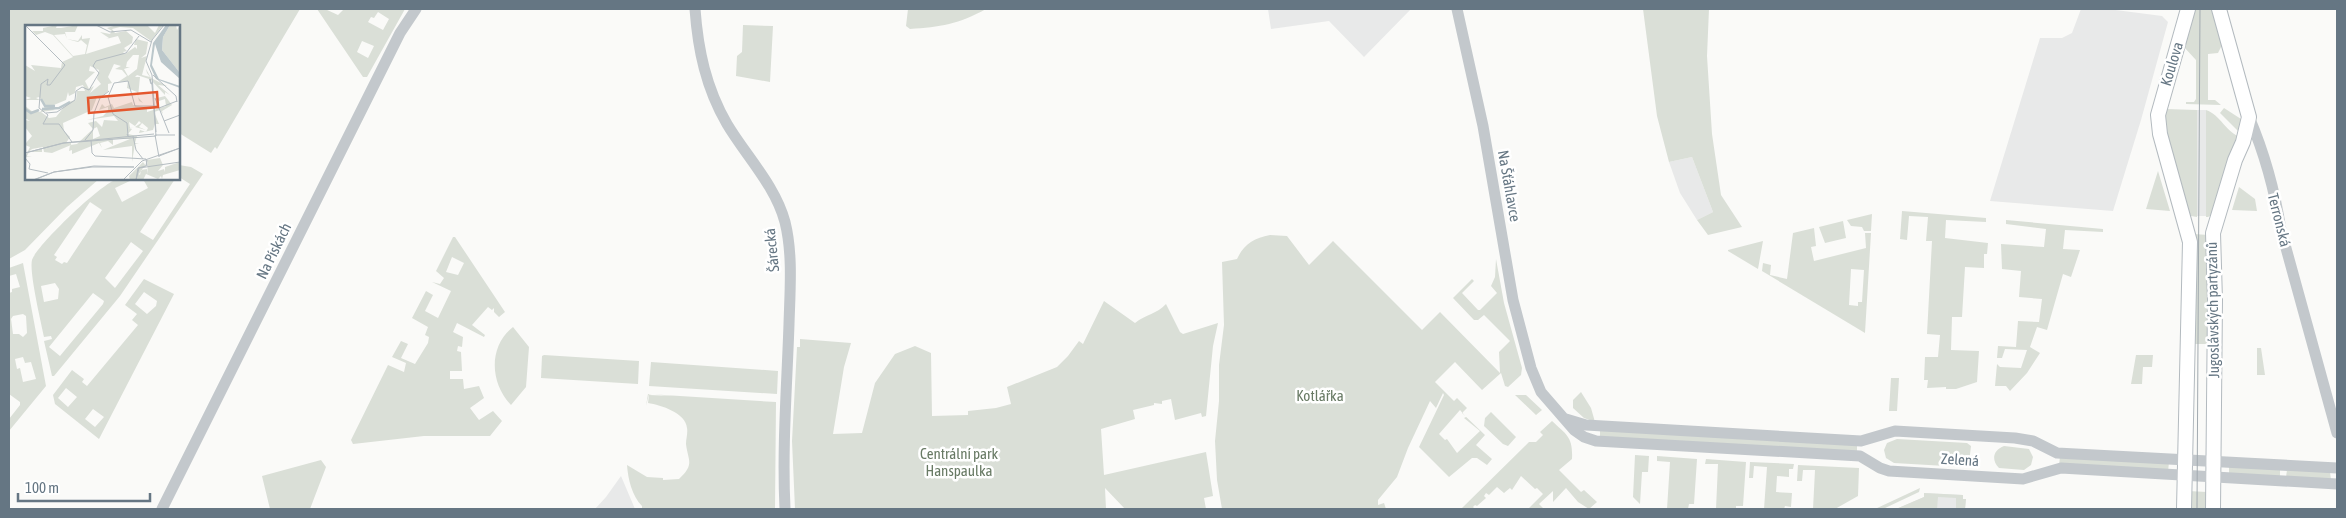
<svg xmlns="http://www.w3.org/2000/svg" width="2346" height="518" font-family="'Asap Condensed',sans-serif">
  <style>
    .built { fill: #e8e9e9 }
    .green { fill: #dadfd7; fill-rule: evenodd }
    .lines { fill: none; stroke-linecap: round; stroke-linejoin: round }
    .secondary-casing { stroke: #b3babf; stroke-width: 16 }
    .tertiary { stroke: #c3c8cc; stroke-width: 11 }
    .secondary { stroke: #fff; stroke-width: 14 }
    .tram { stroke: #a2aab0; stroke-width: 1 }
    .labels { text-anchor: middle; stroke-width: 5; stroke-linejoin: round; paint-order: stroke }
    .street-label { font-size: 15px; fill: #657683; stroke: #fff }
    .park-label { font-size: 15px; fill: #687a64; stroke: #fff }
    .inset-river { fill: none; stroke: #bbc7cb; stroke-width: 2.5 }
    .inset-road { fill: none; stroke: #b5bdc2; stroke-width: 1 }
    .view { fill: #e4572e; fill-opacity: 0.15; stroke: #e4572e; stroke-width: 2.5 }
    .inset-edge { fill: none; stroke: #657683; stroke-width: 2.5 }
  </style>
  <rect width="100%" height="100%" fill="#fafaf8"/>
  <path class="built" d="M1268 9H1411L1364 57 1329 21 1271 29Z
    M2081 9H2108L2162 16 2168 22 2141 120 2113 211 1990 201 2040 38H2062L2072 33Z
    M2197 110H2206V216H2197Z
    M1692 157 1713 212 1697 220 1680 193 1669 162Z
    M621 476 635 509H595L606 497Z
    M1924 493 1963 495V499H1966L1965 509H1896L1924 497Z"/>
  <path class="green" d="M9 9H300L217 149 215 147 211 153 179 133V26H26V179H99L67 207 25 250 9 259Z
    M317 9H325L338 15 344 9H405L367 77H363ZM378 12 389 19 383 30 368 22 371 17 374 18ZM362 41 374 46 368 58 357 52Z
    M908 9H986C959 24 940 27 910 29L906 26Z
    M1643 9H1709L1707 56 1712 134 1721 195 1742 227 1708 235 1697 220 1713 212 1692 157 1669 162 1657 116Z
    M2192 9H2213L2222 45 2218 53 2208 54V100H2215L2221 105 2186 104V102H2194L2196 99V60L2183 46Z
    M743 25 773 26 770 82 736 76 737 56 742 52Z
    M2224 108 2241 119 2243 132 2238 131 2220 113Z
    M2166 109 2197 110V217L2191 216 2189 212 2166 134Z
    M2206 110C2221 115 2226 133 2241 137L2213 214 2208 217H2206Z
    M179 165 191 167 203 174 120 296 54 376H52L44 341 52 339 51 336 44 337C41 322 29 272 32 260 37 245 99 186 115 180 120 177 128 179 134 179L115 188 122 202 148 188 143 179H175L140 232 153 240 190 184 179 177ZM90 202 102 210 67 263 64 262 62 264 55 260 57 257 54 255ZM131 242 143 251 115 288 105 278ZM55 283 59 289 58 299 44 302 41 286ZM93 293 104 301 103 304 60 356 49 347Z
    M2158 171 2170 211 2146 209Z
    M2239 187 2255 199 2257 211 2232 210Z
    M1902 211 1986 218V222L1946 220 1945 238 1988 243 1987 254H1984V268L1965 267 1962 317H1952L1951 350 1979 351 1977 382 1956 389H1946V387L1927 388 1928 380H1924L1925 357H1938L1940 335 1927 334 1932 241H1926L1928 217 1909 216 1907 240 1900 239Z
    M1872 214 1871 231H1864L1862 227 1851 226 1847 220Z
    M2006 220 2103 229V232L2065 230 2063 249 2080 250 2071 277 2063 274 2047 330 2037 327 2030 347 2040 353 2027 373 2010 391 2006 386H1995L1997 364 2000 367 2021 368 2027 350 2005 349 2002 358H1997L1998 346 2016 347 2018 321 2039 322 2042 299 2019 297 2021 271 2002 269 2001 244 2044 247 2046 229 2006 224Z
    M1843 221 1846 238 1825 243 1819 227Z
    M1814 228 1816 246 1811 247 1814 261 1866 248 1865 233H1871L1865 333 1762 271 1763 263 1771 265 1770 275 1787 279 1793 233ZM1851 269 1864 270 1862 302H1858V306L1849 305Z
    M2193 234 2209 235 2211 344H2189Z
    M1270 235 1287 236 1309 265 1333 241 1422 330 1440 312 1500 373 1499 352 1510 341 1484 315 1478 320H1474L1453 298 1472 279 1474 281 1462 293 1478 310H1480L1497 293 1491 286 1495 277 1496 259 1504 303 1522 368 1521 375 1508 387 1505 386 1501 373 1482 390 1455 362 1435 382 1454 401 1457 398 1467 408 1462 413 1485 435 1476 445 1492 459 1487 465 1477 458H1472L1449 477 1419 447 1444 395 1443 393 1436 408 1430 401 1408 448 1397 477 1378 500V505L1384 503 1386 509H1222L1217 480 1215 441 1219 401V365L1224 325 1222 262 1237 259C1244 244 1254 238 1270 235ZM1460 410 1466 417 1464 418 1480 431 1457 453 1447 439 1445 440 1439 434Z
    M453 237H455L505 312 499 317 494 312V308L492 310 488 307 472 325 485 335 484 337 457 323 453 332 463 337 462 347 458 346 457 351 461 352 462 371H450V379H463L464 389 479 386 484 398 470 408 479 420 493 411 502 421 490 436H424L353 444 351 440 388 365 404 372 406 363 392 357 401 341 408 344 401 358 415 364 428 343 429 337 425 335 428 327 412 318 426 291 433 295 425 311 438 318 451 291 432 282 440 284 444 278 436 271ZM452 257 464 263 458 275 446 272Z
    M1763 241 1758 269 1728 251V250Z
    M23 263 46 386 9 431V419L20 405V402L9 394V293L12 292V289L20 287 16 274 9 276V268ZM23 314 26 316 27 333 23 337 19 334H13L11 319 13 316ZM23 357 25 363 31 362 36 379 23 382 20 368 17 369 15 359Z
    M144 279 174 294 99 439 55 404 53 395 72 370 84 379 82 382 87 386 138 325 132 320 137 314 125 305ZM144 292 157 301 156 306 147 314 135 304ZM66 388 77 397 68 407 58 398ZM93 409 104 417 95 427 85 419Z
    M1104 301 1135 323C1146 314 1157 314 1166 304L1180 332 1183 334 1218 323 1213 346 1206 416 1202 417 1201 413 1175 420 1171 399 1162 401V404L1154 403V405L1133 410 1135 419 1101 429 1104 475 1206 452 1213 496 1204 498 1206 509H1125L1105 488 1106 509H795L792 441 797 347H800V339L851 343 844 367 833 434 862 433 875 383 895 354 915 346 931 353 932 416 968 415V411L996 408 1011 404 1007 387 1057 367 1068 356 1079 341 1083 344Z
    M513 327 529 347 526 387 511 405C490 383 488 347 513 327Z
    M2257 348H2261L2265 375H2257Z
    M544 355 639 361 638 384 541 378 542 356Z
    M2136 355H2153L2152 367H2143L2142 384H2131Z
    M651 362 778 371 777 394 649 386Z
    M1891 378H1899L1897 411H1889Z
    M1581 392 1591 408 1595 422 1584 418 1573 408V400Z
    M648 394 776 402 775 509H642V506C632 496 628 479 627 465L647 477 663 478V480L679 479C695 464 688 461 686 444 686 439 688 433 687 428 686 413 661 405 648 403L649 395 673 396 649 394 646 406Z
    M1515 395H1526L1542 410 1536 415Z
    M1491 412 1516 437 1508 446 1503 444 1484 426 1485 418Z
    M1552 421C1567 435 1573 437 1572 459L1559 470 1581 492 1584 490 1597 502 1589 509 1578 502 1566 488 1553 502V491L1539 504 1544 509H1528L1543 494 1537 488 1535 489 1521 476 1512 490 1510 488 1504 493 1497 487 1489 495 1486 493 1484 496 1486 498 1477 506 1475 505 1473 507 1475 509H1461L1529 442H1536L1543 435 1540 432Z
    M1600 428 1857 443V453L1600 438Z
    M1897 439 1967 443 1971 446 1969 463 1963 467 1894 463 1886 458 1884 450 1887 443Z
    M2004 446 2029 449 2033 457 2031 465 2024 470 1999 468C1991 460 1993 450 2004 446Z
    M1635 455 1649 456 1648 472H1642L1640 504 1633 497Z
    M1657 456 1697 459 1694 504H1689L1688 509H1667L1670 462 1657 461Z
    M2060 456 2169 462 2168 472 2059 466Z
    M1706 459 1746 462 1743 506H1736V509H1716L1718 464H1705Z
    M321 460 326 467 310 509H270L262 476Z
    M1750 462 1794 464 1793 469H1789V477L1777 476 1776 492 1792 493 1791 507 1785 506 1784 509H1764L1767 467 1754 466 1753 478H1749Z
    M1798 465 1859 468 1858 496 1835 509H1813L1815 470H1803L1802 481H1797Z
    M2229 466 2280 469V477L2229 474Z
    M2287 470 2330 472 2331 480 2286 477Z
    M1920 488 1919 492 1883 509H1875Z
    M2188 491 2207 492 2206 509H2188Z
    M1924 493 1963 495V499H1966L1965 509H1956V498L1938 497 1937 509H1896L1924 497Z"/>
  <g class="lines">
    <g class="secondary-casing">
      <path id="secondary" d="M2184 509 2190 242 2160 134 2158 115 2188 9
        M2213 509 2215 300 2213 233 2235 160 2243 142 2249 117 2219 9"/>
    </g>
    <path class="tertiary" d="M695 9C698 50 706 88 727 124 746 156 775 185 785 222 793 254 790 290 789 324 787 385 782 447 785 509
      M1457 9 1483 126 1513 300 1531 368 1541 392 1574 430 1584 437 1596 441 1860 456 1880 468 1889 471 2023 479 2061 468 2337 484
      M2249 117C2264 152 2275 192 2281 230L2337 433
      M1566 419 1586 425 1861 441 1895 431 2015 438 2033 441 2057 453 2337 468
      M162 509 400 33 416 9"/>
    <use href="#secondary" class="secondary"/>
    <path class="tram" d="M2197 509 2200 9"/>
  </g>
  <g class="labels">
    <g class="street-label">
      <text transform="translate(2172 64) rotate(-73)" y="5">Koulova</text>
      <text transform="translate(1509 186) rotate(80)" y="5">Na Šťáhlavce</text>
      <text transform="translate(2279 220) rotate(76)" y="5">Terronská</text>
      <text transform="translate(772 250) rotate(-96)" y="5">Šárecká</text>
      <text transform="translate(274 251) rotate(-64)" y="5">Na Pískách</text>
      <text transform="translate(2213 310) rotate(-91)" y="5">Jugoslávských partyzánů</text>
      <text transform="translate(1960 460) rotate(4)" y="5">Zelená</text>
    </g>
    <g class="park-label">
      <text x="1320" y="401">Kotlářka</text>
      <text x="959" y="459">Centrální park<tspan x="959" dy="17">Hanspaulka</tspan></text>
    </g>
  </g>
  <g transform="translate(25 25)">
    <rect width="155" height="155" fill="#fafaf8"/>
    <path d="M32 0 31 3H36L53 0 50 7H40L42 14 53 16 57 10V14L65 13 61 29 96 18 93 11 81 14 84 13 75 7 85 9 87 6 82 3 92 0H122L130 8 134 0H138L126 16 108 3 95 2 87 4 90 8 101 6 108 12 107 18 99 23 102 26 98 27 100 29 110 22 112 24V20H109L111 14 123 17 121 29 116 33 122 31 117 50 125 52 122 48 121 44 126 53 142 61 133 60 145 70 140 67V70L126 55 125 58 124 54 112 50 110 52H115L113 72 118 78 114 76 112 67 102 63 103 56 93 57 102 51 97 45 90 44 96 41 89 39 83 52 87 58 83 59V66L74 74 72 72 67 85 38 98 39 106 45 112 41 118H46V120L27 128 19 127 18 122 7 124 4 127 17 124V127H4L2 131H7L0 132 5 122 0 120V115L1 118 7 111 0 102V95L5 96 0 93V81L8 87H15L21 81 14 72 11 73 15 75H0L6 73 0 71V40L10 46 6 40 36 43 37 37 48 32 28 10 20 7 11 10 7 6H18V3ZM29 10 40 9 42 14 53 17 56 15 62 20 60 29 48 31ZM108 30H114L112 44 103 51 99 44 105 42H101L102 37ZM65 41 74 45 72 54 76 59 65 68 69 61 64 64 60 56 70 47 64 46ZM58 60 60 66H52L51 75 43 77 31 92 24 93 16 87 30 85 24 82 41 75 43 67 44 71 50 68 51 62ZM145 0H151L152 5 155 0V48L137 25 138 12ZM140 71 147 80 137 86 138 89 135 85 129 87 134 99H130L128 105 135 108 128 105 114 108 115 105 121 107 123 103 117 98 114 102 121 105 110 102 116 98 114 96 110 101 104 97 105 103 109 102 104 103 107 104 103 109 112 111 110 118H114L110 119 107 137V121L78 125 105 114H88V120L83 116 75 118 77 123 74 118 47 129V125L44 126 45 120 52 119 68 104V114L75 111 72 102 68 104 63 98 71 96 77 102 79 95 93 96 89 91 62 95 78 91 83 86V82L74 85 77 79 80 82 87 79 89 83 107 77 108 80 122 82V87L141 81 140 74 134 76 132 73ZM135 133 138 140 133 146 139 144 140 147V142L155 137V145L138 150 137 154 136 151 133 154 121 149 118 155H105L104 151 118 137 121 141 118 143 114 149 115 150 116 145 122 144 123 149 122 135Z" fill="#dadfd7" fill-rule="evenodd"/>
    <path d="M141 0H145L138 12 137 25 155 48V54L136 37 130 19 127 40 134 54 155 61V63L131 54 125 41 128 18Z" fill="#bbc7cb"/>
    <path class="inset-river" d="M16 74 20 81H30M0 84 6 88 14 85M17 84 34 83 45 77"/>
    <path class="inset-road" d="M0 0 40 40 25 60H22L23 54 16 59 14 83 23 90 18 99H34L47 117M71 0 85 7 106 5 126 17M128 50 151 71 152 77M126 59 125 55V54L127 60 131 111M130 73 144 108M134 83 152 76M21 88 32 87 50 75 51 66 57 62 64 65 74 48 68 41 71 36 101 28 114 11M139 96 155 90M131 107 127 50 121 36 127 15 139 0M102 109 103 111 102 98 88 89 83 72 89 58 103 56 110 81H133M130 110H150M130 110 134 132M108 111 111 125 118 134M60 115 68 105 69 88 75 73 84 66M66 115 67 128 70 131 121 134 122 141M0 128 38 118 129 109M0 128 39 118 131 111M134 131 155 123M0 133 5 139 4 144 23 148M8 155 29 147 67 142H109M9 155 29 147 69 141 109 142M98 155 117 136 155 123M111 155 114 143 155 137M111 155 113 143 121 141 122 135"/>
    <path class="view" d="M132 67 133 82 64 88 63 73Z"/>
    <rect width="155" height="155" class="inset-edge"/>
  </g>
  <rect width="2346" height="518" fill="none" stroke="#657683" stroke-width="20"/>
  <path d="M18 493v8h132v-8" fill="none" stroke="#657683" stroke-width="2.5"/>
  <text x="25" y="493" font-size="15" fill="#657683" stroke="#ffffff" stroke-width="4" paint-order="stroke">100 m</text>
</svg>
